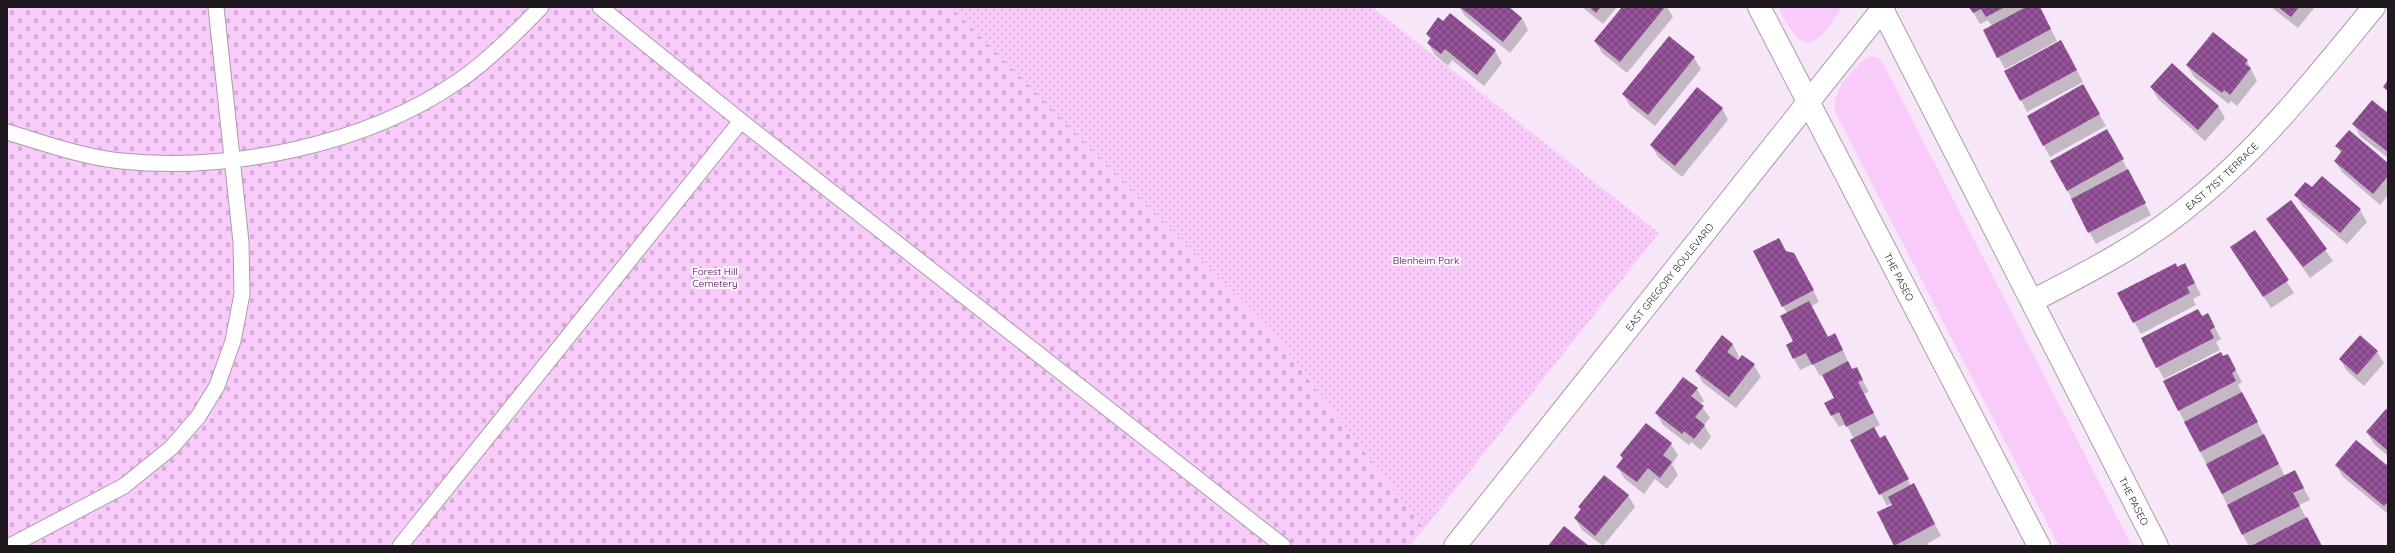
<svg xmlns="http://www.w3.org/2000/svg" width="2395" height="553" font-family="Quicksand,sans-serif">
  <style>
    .grass { fill: #f9cbfa }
    .cemetery { fill: url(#cemetery-stones) }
    .park { fill: url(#park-dots) }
    .shadow { fill: #0003 }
    .building { fill: url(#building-cross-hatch) }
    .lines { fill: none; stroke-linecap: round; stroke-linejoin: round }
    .service-casing { stroke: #ab9bab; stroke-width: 17 }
    .minor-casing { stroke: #ab9bab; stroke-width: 24 }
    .secondary-casing { stroke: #ab9bab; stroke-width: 24 }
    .service { stroke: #fff; stroke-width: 15 }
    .minor { stroke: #fff; stroke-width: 22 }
    .secondary { stroke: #fff; stroke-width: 22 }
    .labels { text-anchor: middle; stroke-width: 4; stroke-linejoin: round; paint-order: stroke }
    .street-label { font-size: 10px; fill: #1f191f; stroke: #fef7fe }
    .park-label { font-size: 10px; fill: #47044b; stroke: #fef7fe }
  </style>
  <defs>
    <pattern id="cemetery-stones" width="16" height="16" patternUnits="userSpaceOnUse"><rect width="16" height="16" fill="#f9cbfa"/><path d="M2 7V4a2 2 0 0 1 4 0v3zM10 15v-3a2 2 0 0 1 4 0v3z" fill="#d5aed6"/></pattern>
    <pattern id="park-dots" width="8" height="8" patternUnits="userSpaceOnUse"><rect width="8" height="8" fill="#f9cbfa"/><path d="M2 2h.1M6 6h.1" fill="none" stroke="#d5aed6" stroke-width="1.8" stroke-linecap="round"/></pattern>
    <pattern id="building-cross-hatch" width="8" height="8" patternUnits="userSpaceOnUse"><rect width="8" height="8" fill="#89478d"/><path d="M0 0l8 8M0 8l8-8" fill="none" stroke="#966499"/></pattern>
  </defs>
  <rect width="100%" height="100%" fill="#f7e6f7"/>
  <path class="grass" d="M1778 7H1842C1814 53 1802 56 1778 7Z
    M1870 56 1879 58 1885 67 2132 546H2059L1836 114C1829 92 1853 68 1870 56Z"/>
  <path class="cemetery" d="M7 7H951L1268 327 1424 529 1410 546H7Z"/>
  <path class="park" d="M951 7H1372L1659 233 1424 529 1268 327Z"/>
  <path class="shadow" d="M1459 7H1508L1522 18 1528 30 1510 53 1465 16Z
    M1582 7H1617L1603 24Z
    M1623 7H1667L1673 17 1627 73 1602 53 1595 41Z
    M1970 7H2039L2057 41 2005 69 1984 30 1992 26 1988 20 1980 24Z
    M2271 7H2315L2298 28Z
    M1450 15 1495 51 1502 63 1484 86 1452 60 1448 66 1435 55 1428 43 1430 40 1427 34 1444 23Z
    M2068 53 2083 82 2027 112 2021 100Z
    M1694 58 1701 69 1655 126 1630 106 1623 94Z
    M2247 61 2257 81 2237 106 2231 101 2229 104 2194 77 2187 65Z
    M2083 86 2106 126 2050 157 2044 146Z
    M2151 87 2218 106 2225 118 2205 141 2158 99Z
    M1722 108 1728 120 1682 177 1658 157 1651 145Z
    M2388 114V158L2360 136 2354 124Z
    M2107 130 2151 215 2096 244 2067 190Z
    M2337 146 2388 164V195L2380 205 2342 172 2335 161 2341 154Z
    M2312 189 2360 210 2367 222 2347 244 2302 206 2296 195Z
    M2290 201 2333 261 2310 278 2267 219Z
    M2255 231 2294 293 2271 308 2231 247Z
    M1786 252 1801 266 1819 302 1812 306 1828 338 1841 346 1852 370 1856 368 1869 392 1864 394 1880 425 1874 428 1880 439 1891 448 1911 486 1921 496 1941 536 1928 543 1929 546H1896L1879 513 1893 505 1892 503 1887 506 1852 440 1854 439 1846 424 1839 427 1832 416 1826 404 1836 399 1823 374 1820 376 1813 364 1800 370 1794 359V342L1787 313 1783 306Z
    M2177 268 2191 276 2201 295 2193 299 2196 305 2141 334 2119 294Z
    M2202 317 2214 326 2221 339 2216 342 2220 350 2164 379 2142 338Z
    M1722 337 1733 345 1739 356 1737 360 1754 365 1761 377 1736 408 1703 383 1696 371Z
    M2377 352 2384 363 2364 386 2347 371 2340 359Z
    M2223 357 2234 367 2242 382 2238 385 2285 476 2301 483 2310 500 2299 505 2322 546H2249L2243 535 2164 382Z
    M1697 389 1704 401 1700 404 1710 418 1704 425 1711 437 1701 450 1691 442 1689 445 1663 425 1656 413Z
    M2388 412V456L2374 444 2367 432Z
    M1671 444 1678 455 1672 464 1678 475 1667 489 1655 479 1644 494 1624 478 1618 467 1623 459 1621 455Z
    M2336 465 2388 468V514L2343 477Z
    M1628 495 1635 507 1603 546 1582 530 1575 518 1581 511 1579 507Z"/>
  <path class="building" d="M1460 7H1509L1522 18 1503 42Z
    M1589 7H1601L1596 13Z
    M1622 7H1665L1620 62 1594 41Z
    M1969 7H2005L1986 17 1981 9 1973 13Z
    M2026 7H2040L2051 29 1997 58 1983 30Z
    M2278 7H2299L2291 17Z
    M1450 13 1496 50 1477 75 1445 49 1441 54 1427 43 1431 38 1426 34 1438 17 1443 21Z
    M2213 32 2248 60 2245 64 2251 68 2230 95 2224 90 2222 93 2186 65Z
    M1669 36 1695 57 1648 115 1622 94Z
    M2061 40 2077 70 2020 101 2004 71Z
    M2172 63 2219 106 2198 130 2150 87Z
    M2388 80V91L2383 87Z
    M2083 84 2100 114 2043 146 2027 116Z
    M1697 87 1723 108 1675 166 1650 145Z
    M2372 100 2388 113V152L2352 124Z
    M2107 129 2124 159 2067 191 2050 161Z
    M2349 130 2388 163V176L2373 194 2334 161 2342 151 2335 146Z
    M2128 169 2146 203 2088 233 2071 199Z
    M2322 176 2361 209 2340 233 2294 195 2305 182 2312 187Z
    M2291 200 2327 249 2303 267 2266 219Z
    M2255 230 2289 280 2263 297 2230 247Z
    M1779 238 1786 251 1794 253 1814 290 1782 307 1753 251Z
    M2176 263 2177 267 2185 263 2195 283 2187 287 2190 293 2133 323 2117 293Z
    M1809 301 1828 337 1835 333 1843 350 1812 365 1806 353 1793 359 1786 345 1793 341 1780 316Z
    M2198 309 2202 316 2208 313 2215 327 2210 330 2214 338 2156 368 2141 338Z
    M1722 335 1733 344 1727 352 1738 360 1742 355 1755 364 1729 397 1695 371Z
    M2360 335 2378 351 2357 375 2339 359Z
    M2221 352 2223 356 2228 354 2236 370 2232 373 2236 381 2178 411 2163 381Z
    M1848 361 1852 369 1857 367 1863 380 1858 382 1874 413 1846 427 1839 412 1831 416 1824 403 1834 398 1822 375Z
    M1683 377 1698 388 1691 396 1704 406 1695 417 1705 425 1694 439 1684 431 1682 434 1655 413Z
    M2242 392 2258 422 2200 452 2184 422Z
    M2386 409 2388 410V451L2366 432Z
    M1646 423 1672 443 1663 455 1672 462 1660 478 1648 468 1637 482 1616 467 1623 458 1620 455Z
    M1874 427 1880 438 1885 435 1909 479 1879 495 1850 440Z
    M2264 434 2279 464 2222 494 2206 464Z
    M2356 440 2388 466V502L2384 506 2335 465Z
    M2295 470 2304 488 2293 493 2300 506 2242 535 2227 505Z
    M1604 475 1629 495 1595 536 1574 518 1581 509 1578 507Z
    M1914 483 1935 524 1894 546 1877 512 1892 505 1888 497Z
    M2307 517 2322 546H2251Z
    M1564 526 1589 546H1548Z"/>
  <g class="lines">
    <g class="service-casing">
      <path id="service" d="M600 7 741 121 1283 546
        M7 132C44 143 82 157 121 161 231 172 365 145 457 82 486 63 517 32 541 7
        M10 546 124 486 171 448 198 417 217 386 233 341 242 294 241 242 216 7
        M400 546 741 121"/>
    </g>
    <g class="minor-casing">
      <g id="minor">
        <path id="s1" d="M2032 301C2089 272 2147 242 2196 200 2264 144 2318 75 2374 7"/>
      </g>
    </g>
    <g class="secondary-casing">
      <g id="secondary">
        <path id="s2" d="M1759 7 2039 546"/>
        <path id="s3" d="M1881 7 2157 546"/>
        <path id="s4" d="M1455 546 1884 7"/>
      </g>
    </g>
    <use href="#service" class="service"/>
    <use href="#minor" class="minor"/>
    <use href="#secondary" class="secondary"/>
  </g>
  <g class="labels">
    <g class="street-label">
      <text dy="4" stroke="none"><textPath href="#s1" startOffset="228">EAST 71ST TERRACE</textPath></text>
      <text dy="4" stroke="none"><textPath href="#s4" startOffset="344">EAST GREGORY BOULEVARD</textPath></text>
      <text dy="4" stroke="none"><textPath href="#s2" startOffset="304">THE PASEO</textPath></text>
      <text dy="4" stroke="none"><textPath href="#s3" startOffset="555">THE PASEO</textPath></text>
    </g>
    <g class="park-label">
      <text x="1426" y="264">Blenheim Park</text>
      <text x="715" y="275">Forest Hill<tspan x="715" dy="12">Cemetery</tspan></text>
    </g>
  </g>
  <rect width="2395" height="553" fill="none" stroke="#1f191f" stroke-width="16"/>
</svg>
